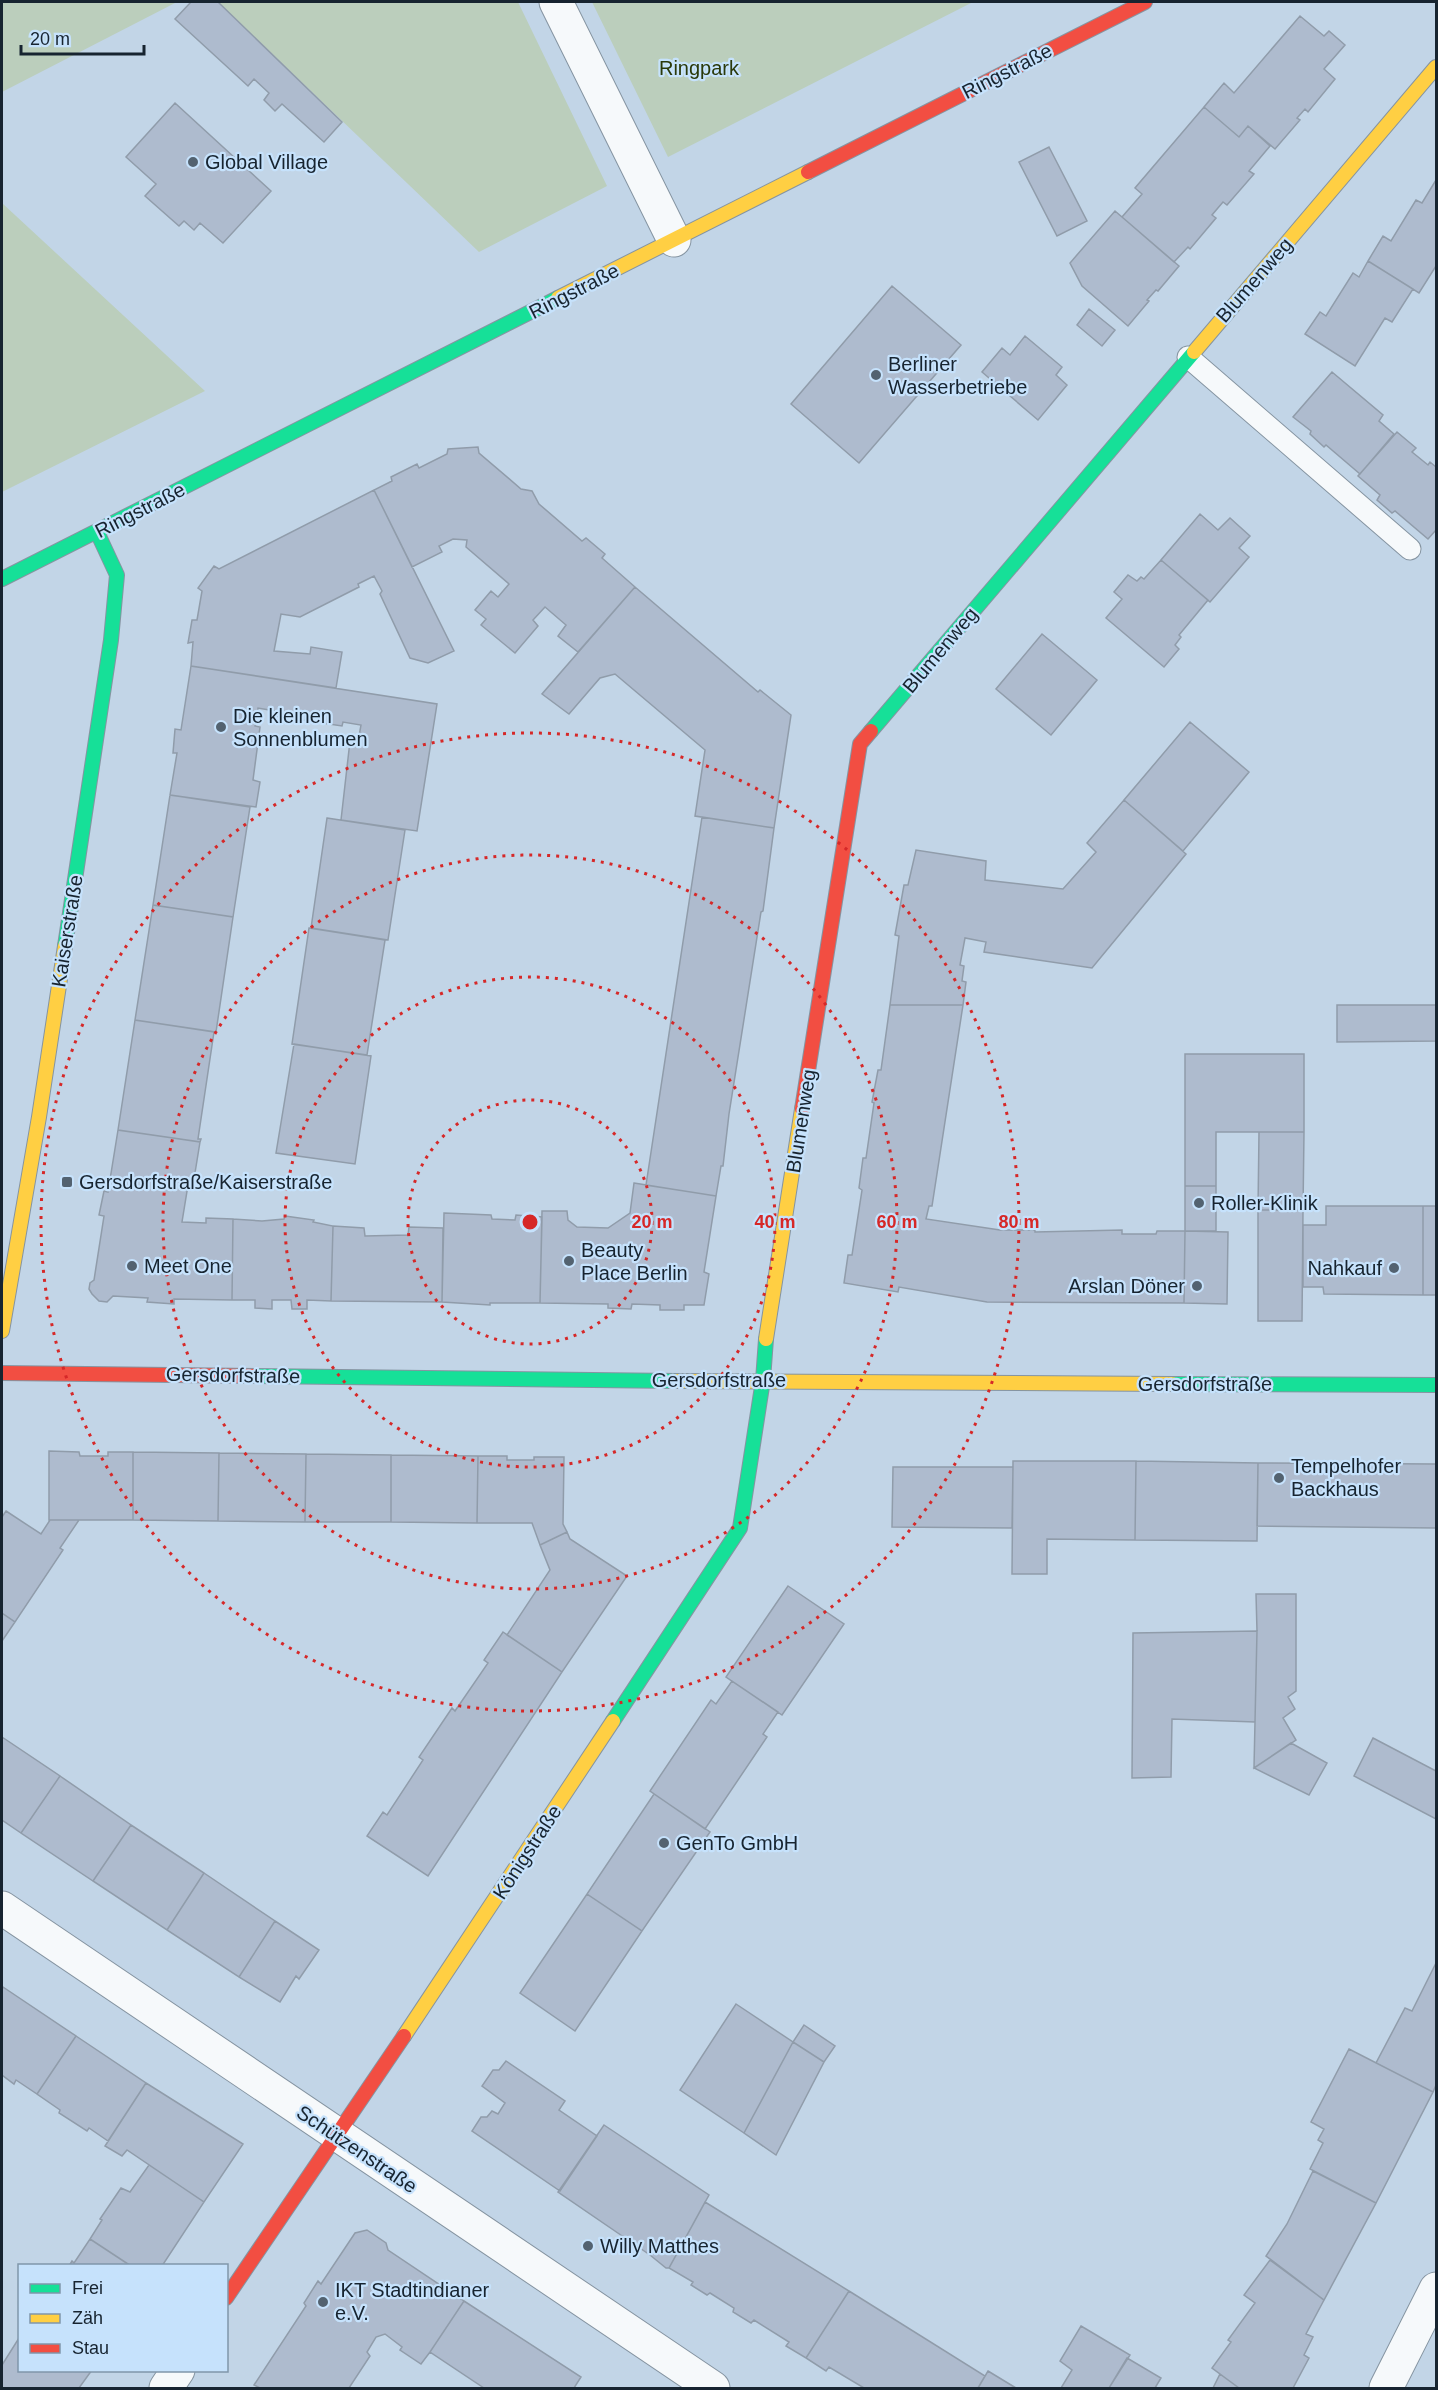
<svg xmlns="http://www.w3.org/2000/svg" width="1438" height="2390" font-family="Helvetica,sans-serif">
  <style>
    .green { fill: #bbcebc }
    .building { fill: #aebbce; stroke: #909caa; stroke-width: 1.5 }
    .lines { fill: none; stroke-linecap: round; stroke-linejoin: round }
    .lane-casing { stroke: #8594a1; stroke-width: 23 }
    .street-casing { stroke: #8594a1; stroke-width: 35 }
    .fast-casing { stroke: #8594a1; stroke-width: 16 }
    .slow-casing { stroke: #8594a1; stroke-width: 16 }
    .jam-casing { stroke: #8594a1; stroke-width: 16 }
    .lane { stroke: #f6f9fb; stroke-width: 21 }
    .street { stroke: #f6f9fb; stroke-width: 33 }
    .fast { stroke: #16e098; stroke-width: 14 }
    .slow { stroke: #ffcf43; stroke-width: 14 }
    .jam { stroke: #f24e42; stroke-width: 14 }
    .ring { fill: none; stroke: #d62828; stroke-width: 3; stroke-dasharray: 3 6 }
    .poi-dot { fill: #536270; stroke: #c6e2fc; stroke-width: 2 }
    .labels { text-anchor: middle; stroke-width: 4.5; stroke-linejoin: round; paint-order: stroke }
    .park-label { font-size: 20px; fill: #2a390a; stroke: #c6e2fc }
    .street-label { font-size: 20px; fill: #172430; stroke: #c6e2fc }
    .poi-label { font-size: 20px; fill: #172430; stroke: #c6e2fc; text-anchor: start }
    .centre { fill: #d62828; stroke: #c6e2fc; stroke-width: 3 }
    .ring-label { font-size: 18px; text-anchor: middle; font-weight: bold; fill: #d62828; stroke: #c6e2fc; stroke-width: 4.5; stroke-linejoin: round; paint-order: stroke }
  </style>
  <rect width="100%" height="100%" fill="#c2d5e7"/>
  <path class="green" d="M2 2H177L2 92Z
    M218 2H518L607 186 479 252Z
    M592 2H973L668 157Z
    M2 203 205 391 2 492Z"/>
  <path class="building" d="M191 2H218L342 122 324 142 282 104 275 111 264 100 269 93 254 79 248 86 175 19Z
    M1300 16 1324 36 1329 31 1345 45 1324 69 1335 79 1308 112 1305 109 1297 118 1300 120 1275 149 1248 126 1239 137 1204 107 1224 83 1234 93Z
    M175 103 271 191 223 243 200 223 194 230 184 221 179 226 145 196 156 184 126 157Z
    M1204 107 1239 137 1248 126 1270 146 1249 171 1254 174 1227 205 1223 202 1212 215 1216 218 1190 249 1188 247 1174 262 1122 217 1142 194 1135 188Z
    M1049 147 1087 221 1057 236 1019 162Z
    M1436 180V266L1419 293 1368 261 1383 236 1391 241 1416 200 1422 203Z
    M1115 211 1179 266 1158 291 1156 290 1147 300 1149 301 1128 326 1082 286 1070 263Z
    M1368 261 1413 289 1392 322 1385 318 1355 366 1305 334 1320 312 1326 316 1353 273 1359 277Z
    M892 286 961 345 859 463 791 404Z
    M1089 309 1115 330 1102 346 1077 325Z
    M1025 336 1062 367 1056 375 1067 385 1038 420 982 372 1002 348 1010 355Z
    M1332 372 1383 415 1379 421 1394 434 1360 474 1326 445 1324 447 1310 434 1311 431 1293 417Z
    M1397 432 1416 448 1412 452 1428 465 1430 462 1436 467V530L1428 539 1395 511 1392 513 1377 500 1380 495 1358 476Z
    M478 447 479 453 521 489 532 491 539 504 582 541 586 538 605 554 602 558 635 587 578 652 558 636 566 625 545 607 533 620 538 626 515 653 481 625 486 619 475 610 491 591 498 597 509 584 466 547 467 540 453 539 439 546 442 552 412 567 374 490 392 481 391 477 417 464 419 468 447 454 448 449Z
    M374 490 454 651 428 663 410 658 380 594 382 591 374 576 358 584 359 587 300 617 281 614 274 651 310 654 311 647 342 652 336 688 191 666 193 642 188 643 192 620H197L202 591 198 588 214 566 219 569Z
    M1200 514 1218 530 1230 518 1250 536 1239 548 1249 557 1210 602 1161 560Z
    M1161 560 1208 600 1179 635 1181 637 1175 645 1179 649 1164 667 1106 618 1122 599 1114 592 1128 575 1137 581 1141 577 1144 579Z
    M635 587 758 692 760 690 791 715 774 828 695 816 705 750 615 674 600 678 569 714 542 694Z
    M1042 634 1097 680 1051 735 996 689Z
    M191 666 437 704 417 831 341 820 350 741 358 742 361 725 343 722 342 726 275 716V711L258 708 255 726 260 727 253 780 260 782 256 807 170 795 177 753H173L175 729 181 730Z
    M1190 722 1249 772 1183 851 1124 800Z
    M170 795 250 807 233 917 153 905Z
    M1124 800 1186 854 1092 968 984 952 986 942 965 938 960 965 964 966 962 981 966 982 963 1005H890L899 936 895 935 904 885H908L916 850 986 861 985 880 1063 889 1096 852 1087 843Z
    M702 817 774 828 763 911 761 912 729 1114 723 1166H721L716 1196 646 1185Z
    M327 818 405 830 388 940 311 928Z
    M153 905 233 917 216 1032 135 1020Z
    M309 928 385 940 367 1055 292 1044Z
    M890 1005H963L932 1206H929L926 1219 1000 1230H1035V1232L1122 1230V1234H1156L1157 1231H1185L1184 1303 987 1302 899 1287 898 1292 844 1283 848 1255H852L862 1190 859 1188 863 1158H866L874 1103 872 1102 878 1070H881Z
    M1337 1005H1436V1041L1337 1042Z
    M135 1020 214 1032 198 1139H201L200 1142 118 1130Z
    M294 1044 371 1056 355 1164 276 1153Z
    M1185 1054H1304V1132H1216V1186H1185Z
    M118 1130 200 1142 194 1179H189L182 1222 206 1223V1218L233 1219 232 1300 174 1299V1304L147 1302 148 1298 113 1296 107 1302 99 1301 92 1294 89 1289 90 1283 94 1280 104 1216 99 1215 104 1191 108 1192Z
    M1259 1132H1304L1303 1210H1258Z
    M634 1183 716 1196 704 1272 709 1274 704 1305H684V1310H660V1305L632 1304 631 1309 608 1308V1304L540 1303 542 1211H567L568 1220 577 1227 608 1228 630 1213Z
    M1185 1186H1216V1231H1185Z
    M1326 1206H1423V1295L1324 1294 1323 1287H1303V1225H1326Z
    M1423 1206H1436V1295H1423Z
    M1258 1210H1303L1302 1321H1258Z
    M444 1213 491 1215 492 1219 515 1220 516 1215 542 1217 540 1303H490V1305L442 1302Z
    M285 1216 314 1220 313 1222 333 1226 331 1301 307 1300V1309H292L291 1300H272V1309L255 1308V1300H232L233 1219 262 1221 284 1219Z
    M333 1226 364 1228 365 1236 408 1235 409 1227 443 1228 442 1302 331 1301Z
    M1185 1231 1228 1232 1227 1304 1184 1303Z
    M49 1451 79 1452 80 1456H108V1452H133V1520H49Z
    M133 1452 219 1453 218 1521 133 1520Z
    M219 1453 306 1454 305 1522 218 1521Z
    M306 1454 391 1455V1522H305Z
    M391 1455 478 1456 477 1523 391 1522Z
    M478 1456H507V1460H534V1457H564L563 1524 567 1532 540 1545 532 1523H477Z
    M1013 1461H1136L1135 1540 1047 1539V1574H1012Z
    M1136 1461 1258 1463 1257 1541 1135 1540Z
    M1258 1463 1436 1464V1528L1257 1526Z
    M893 1467H1013L1012 1528 892 1527Z
    M6 1511 41 1534 50 1520H79L60 1548 63 1550 15 1622 2 1613V1517Z
    M567 1532 570 1539 627 1576 562 1672 507 1635 550 1570 540 1545Z
    M788 1586 844 1624 782 1715 726 1677Z
    M1256 1594H1296V1691L1288 1697 1295 1709 1283 1718 1296 1740 1254 1768 1257 1631Z
    M2 1613 15 1622 2 1641Z
    M1257 1631 1255 1722 1172 1719 1171 1777 1132 1778 1133 1633Z
    M503 1632 562 1672 428 1876 367 1836 383 1812 387 1815 423 1760 419 1757 452 1708 455 1711 488 1663 484 1660Z
    M732 1681 778 1712 763 1734 767 1737 705 1829 650 1791 711 1700 716 1704Z
    M2 1737 60 1776 21 1833 2 1820Z
    M1373 1738 1436 1771V1819L1354 1776Z
    M1291 1743 1327 1763 1309 1795 1254 1768Z
    M60 1776 131 1825 93 1881 21 1833Z
    M654 1794 710 1832 642 1931 587 1894Z
    M131 1825 204 1873 167 1930 93 1881Z
    M204 1873 275 1921 239 1977 167 1930Z
    M587 1894 642 1931 575 2031 520 1993Z
    M275 1921 319 1950 299 1979 296 1976 280 2002 239 1977Z
    M1436 1963V2085L1433 2092 1376 2063 1405 2008 1412 2011Z
    M3 1987 76 2036 37 2094 16 2080 14 2084 2 2075V1990Z
    M736 2004 793 2042 744 2133 680 2090Z
    M804 2025 835 2046 824 2062 793 2042Z
    M76 2036 146 2083 108 2141 89 2128 87 2131 59 2113 60 2110 37 2094Z
    M793 2042 824 2062 776 2155 744 2133Z
    M1349 2049 1433 2092 1376 2203 1310 2169 1323 2143 1318 2140 1324 2129 1311 2122Z
    M506 2061 565 2101 559 2110 597 2136 560 2191 472 2131 481 2117H487L492 2111 498 2114 505 2103 482 2086 493 2070H499Z
    M146 2083 243 2144 204 2202 127 2150 122 2156 105 2146Z
    M604 2125 709 2195 669 2268H666L650 2255 558 2192Z
    M149 2165 204 2202 162 2266H131L90 2239 102 2220 100 2219 121 2188 130 2192Z
    M1313 2171 1376 2203 1324 2300 1266 2256 1287 2224Z
    M705 2202 849 2291 806 2358 786 2346 789 2342 754 2320 751 2323 733 2312 734 2308 710 2293 707 2295 691 2285 693 2282 669 2268Z
    M367 2230 386 2243 388 2250 464 2301 430 2352 421 2364 400 2350 402 2347 385 2334 376 2337 367 2352 370 2356 349 2388H260L254 2385 306 2306 304 2303 318 2281 321 2284 355 2233Z
    M90 2239 131 2266H69L72 2261 74 2263Z
    M1270 2260 1324 2300 1306 2334 1313 2337 1304 2355 1309 2358 1293 2388H1239L1212 2368 1231 2342 1228 2340 1255 2303 1244 2295Z
    M849 2291 985 2376 978 2388H864L829 2367 826 2371 806 2358Z
    M464 2301 581 2377 574 2388H484L430 2352Z
    M1081 2326 1130 2355 1109 2388H1061L1072 2370 1060 2361Z
    M19 2338 20 2370H92L79 2388H2V2365Z
    M1127 2358 1161 2378 1155 2388H1109Z
    M988 2371 1016 2388H978Z
    M1220 2374 1239 2388H1213Z"/>
  <g class="lines">
    <g class="lane-casing">
      <path id="lane" d="M1188 357 1410 549"/>
    </g>
    <g class="street-casing">
      <path id="street" d="M556 2 674 240
        M2 1908 713 2388
        M166 2388 178 2370
        M1386 2388 1436 2289"/>
    </g>
    <g class="fast-casing">
      <path id="fast" d="M2 579 558 298
        M871 731 1194 352
        M65 946 111 640 117 575 97 532
        M256 1376 677 1381
        M1172 1384 1436 1385
        M613 1721 740 1528 763 1380 766 1339"/>
    </g>
    <g class="slow-casing">
      <path id="slow" d="M558 298 808 172
        M1194 352 1436 67
        M2 1331 39 1117 65 946
        M766 1339 802 1109
        M677 1381 1172 1384
        M404 2036 613 1721"/>
    </g>
    <g class="jam-casing">
      <path id="jam" d="M808 172 1145 2
        M802 1109 860 744 871 731
        M2 1373 256 1376
        M226 2298 404 2036"/>
    </g>
    <use href="#lane" class="lane"/>
    <use href="#street" class="street"/>
    <use href="#fast" class="fast"/>
    <use href="#slow" class="slow"/>
    <use href="#jam" class="jam"/>
  </g>
  <g class="ring">
    <circle cx="530" cy="1222" r="122"/>
    <circle cx="530" cy="1222" r="245"/>
    <circle cx="530" cy="1222" r="367"/>
    <circle cx="530" cy="1222" r="489"/>
  </g>
  <g class="poi-dot">
    <circle cx="193" cy="162" r="6"/>
    <circle cx="876" cy="375" r="6"/>
    <circle cx="221" cy="727" r="6"/>
    <rect x="61" y="1176" width="12" height="12" rx="3"/>
    <circle cx="1199" cy="1203" r="6"/>
    <circle cx="569" cy="1261" r="6"/>
    <circle cx="132" cy="1266" r="6"/>
    <circle cx="1394" cy="1268" r="6"/>
    <circle cx="1197" cy="1286" r="6"/>
    <circle cx="1279" cy="1478" r="6"/>
    <circle cx="664" cy="1843" r="6"/>
    <circle cx="588" cy="2246" r="6"/>
    <circle cx="323" cy="2302" r="6"/>
  </g>
  <g class="labels">
    <g class="park-label">
      <text x="699" y="75">Ringpark</text>
    </g>
    <g class="street-label">
      <text transform="translate(1007 71) rotate(-27)" y="7">Ringstraße</text>
      <text transform="translate(1254 280) rotate(-49)" y="7">Blumenweg</text>
      <text transform="translate(574 291) rotate(-27)" y="7">Ringstraße</text>
      <text transform="translate(140 510) rotate(-27)" y="7">Ringstraße</text>
      <text transform="translate(940 650) rotate(-50)" y="7">Blumenweg</text>
      <text transform="translate(67 931) rotate(-81)" y="7">Kaiserstraße</text>
      <text transform="translate(801 1121) rotate(-81)" y="7">Blumenweg</text>
      <text transform="translate(233 1375) rotate(1)" y="7">Gersdorfstraße</text>
      <text x="719" y="1387">Gersdorfstraße</text>
      <text x="1205" y="1391">Gersdorfstraße</text>
      <text transform="translate(527 1852) rotate(-57)" y="7">Königstraße</text>
      <text transform="translate(357 2149) rotate(34)" y="7">Schützenstraße</text>
    </g>
    <g class="poi-label">
      <text x="205" y="169">Global Village</text>
      <text x="888" y="371">Berliner<tspan x="888" dy="23">Wasserbetriebe</tspan></text>
      <text x="233" y="723">Die kleinen<tspan x="233" dy="23">Sonnenblumen</tspan></text>
      <text x="79" y="1189">Gersdorfstraße/Kaiserstraße</text>
      <text x="1211" y="1210">Roller-Klinik</text>
      <text x="581" y="1257">Beauty<tspan x="581" dy="23">Place Berlin</tspan></text>
      <text x="144" y="1273">Meet One</text>
      <text x="1382" y="1275" text-anchor="end">Nahkauf</text>
      <text x="1185" y="1293" text-anchor="end">Arslan Döner</text>
      <text x="1291" y="1473">Tempelhofer<tspan x="1291" dy="23">Backhaus</tspan></text>
      <text x="676" y="1850">GenTo GmbH</text>
      <text x="600" y="2253">Willy Matthes</text>
      <text x="335" y="2297">IKT Stadtindianer<tspan x="335" dy="23">e.V.</tspan></text>
    </g>
  </g>
  <circle cx="530" cy="1222" r="9" class="centre"/>
  <g class="ring-label">
    <text x="652" y="1228">20 m</text>
    <text x="775" y="1228">40 m</text>
    <text x="897" y="1228">60 m</text>
    <text x="1019" y="1228">80 m</text>
  </g>
  <rect width="1438" height="2390" fill="none" stroke="#172430" stroke-width="6"/>
  <rect x="18" y="2264" width="210" height="108" fill="#c6e2fc" stroke="#8096aa" stroke-width="1.5"/>
  <rect x="30" y="2284" width="30" height="9" fill="#16e098" stroke="#8096aa" stroke-width="1.5"/>
  <text x="72" y="2294" font-size="18" fill="#172430">Frei</text>
  <rect x="30" y="2314" width="30" height="9" fill="#ffcf43" stroke="#8096aa" stroke-width="1.5"/>
  <text x="72" y="2324" font-size="18" fill="#172430">Zäh</text>
  <rect x="30" y="2344" width="30" height="9" fill="#f24e42" stroke="#8096aa" stroke-width="1.5"/>
  <text x="72" y="2354" font-size="18" fill="#172430">Stau</text>
  <path d="M21 45v9h123v-9" fill="none" stroke="#172430" stroke-width="3"/>
  <text x="30" y="45" font-size="18" fill="#172430" stroke="#c6e2fc" stroke-width="4.5" paint-order="stroke">20 m</text>
</svg>
